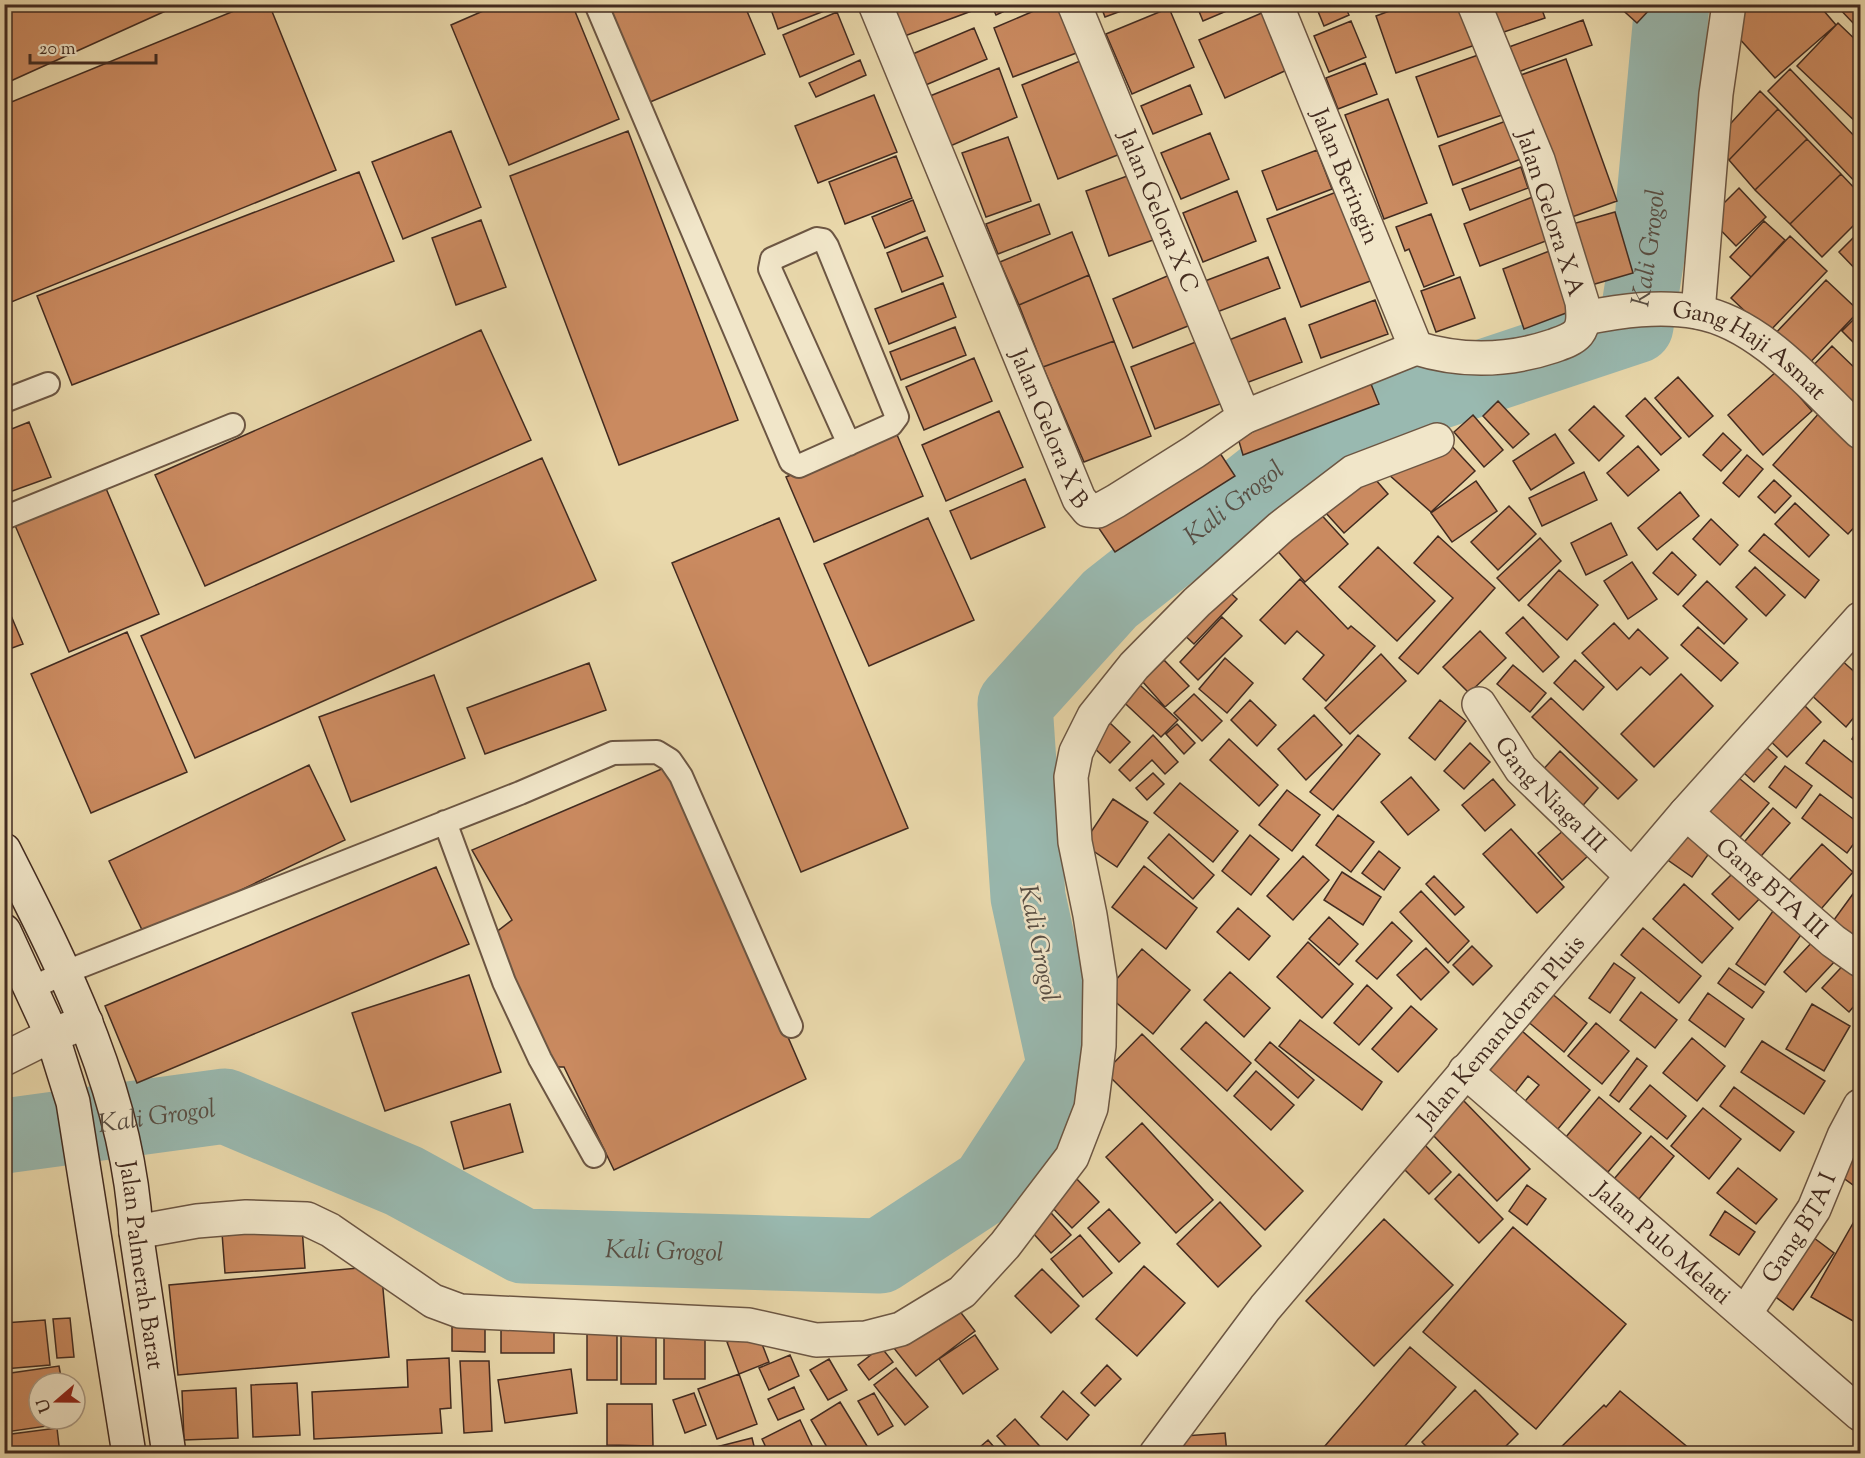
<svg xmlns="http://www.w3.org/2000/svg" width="1865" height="1458" font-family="'Sorts Mill Goudy',serif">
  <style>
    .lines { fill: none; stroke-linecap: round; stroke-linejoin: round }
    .river { stroke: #99b9b0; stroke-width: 75 }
    .building { fill: #ca8a60; stroke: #422b20; stroke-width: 1.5 }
    .service-casing { stroke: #6c5643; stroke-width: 26 }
    .minor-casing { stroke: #6c5643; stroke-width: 36 }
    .tertiary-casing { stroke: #6c5643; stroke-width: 36 }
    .secondary-casing { stroke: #422b20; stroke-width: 36 }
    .service { stroke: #f1e6c9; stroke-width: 22 }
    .minor { stroke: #f1e6c9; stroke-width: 33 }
    .tertiary { stroke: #f1e6c9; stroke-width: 33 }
    .secondary { stroke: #f1e6c9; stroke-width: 33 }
    .labels { text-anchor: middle; stroke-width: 5; stroke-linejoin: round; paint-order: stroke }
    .street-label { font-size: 24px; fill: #422b20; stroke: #f1e6c9 }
    .water-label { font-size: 26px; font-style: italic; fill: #584e44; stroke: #f1e6c9 }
  </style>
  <rect width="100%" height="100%" fill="#ead9ac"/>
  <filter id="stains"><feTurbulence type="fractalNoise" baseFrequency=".00333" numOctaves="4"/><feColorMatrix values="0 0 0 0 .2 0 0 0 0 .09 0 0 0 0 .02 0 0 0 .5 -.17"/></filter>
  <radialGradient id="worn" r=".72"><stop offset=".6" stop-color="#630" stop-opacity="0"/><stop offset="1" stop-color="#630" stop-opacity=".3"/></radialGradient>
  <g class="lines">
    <path class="river" id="s1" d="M4 1136 225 1106 404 1181 523 1246 880 1256 988 1185 1065 1067 1028 897 1015 704 1110 599 1292 456 1399 405 1636 326 1651 231 1672 4"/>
  </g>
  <path class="building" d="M4 4H181L4 84Z
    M251 4H269L336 170 4 305V105Z
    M499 4H572L619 119 509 165 451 25Z
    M602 4H744L765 54 643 105Z
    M769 4H831L832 8 778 29Z
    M890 4H984L985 6 902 37Z
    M991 4H1020L996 15Z
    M1050 4H1059L1079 52 1013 77 994 28Z
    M1100 4H1140L1105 17Z
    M1196 4H1243L1203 21Z
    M1315 4H1344L1349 15 1324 26Z
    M1408 4H1460L1475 45 1396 73 1376 16Z
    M1484 4H1540L1545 18 1495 35Z
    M1616 4H1647L1651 8 1637 23Z
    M1752 4H1818L1836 25 1775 78 1728 26Z
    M1835 4H1860V15L1853 23Z
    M1169 8 1194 67 1132 94 1106 34Z
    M837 12 854 54 800 77 783 35Z
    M1264 12 1289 69 1225 98 1199 40Z
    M1583 20 1592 45 1518 72 1509 47Z
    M1351 21 1366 57 1329 72 1314 36Z
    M1838 23 1860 44V126L1797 66Z
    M974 28 987 59 921 87 908 56Z
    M1481 54 1502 115 1438 137 1416 77Z
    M1085 59 1120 154 1058 179 1022 85Z
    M1566 59 1617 201 1569 218 1518 76Z
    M860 60 866 75 816 97 809 83Z
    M1365 63 1377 94 1338 109 1326 78Z
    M999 68 1017 117 948 147 930 96Z
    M1790 69 1860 142V187L1768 91Z
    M1190 85 1202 114 1153 134 1141 106Z
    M1760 91 1778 109 1729 160 1713 143Z
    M874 95 897 152 818 183 795 126Z
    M1388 99 1427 203 1384 219 1345 115Z
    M1778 109 1807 139 1755 190 1729 160Z
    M1506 121 1521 159 1453 185 1439 146Z
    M451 131 481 207 403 239 372 162Z
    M628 131 738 420 619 465 510 176Z
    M1210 133 1229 179 1181 199 1161 153Z
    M1008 137 1031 201 986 217 962 153Z
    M1807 139 1841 174 1790 224 1755 190Z
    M1317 150 1332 189 1277 210 1262 171Z
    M896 156 912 198 845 224 829 182Z
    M1521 167 1528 188 1470 210 1462 189Z
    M359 172 394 261 72 385 37 296Z
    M1841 174 1860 194V219L1822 257 1790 224Z
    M1130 175 1153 240 1109 256 1086 191Z
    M1739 188 1766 217 1736 246 1709 218Z
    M1237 191 1256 241 1203 262 1183 213Z
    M1339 191 1373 280 1301 307 1267 219Z
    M1535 196 1551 239 1480 266 1464 224Z
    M913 200 925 231 885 248 872 217Z
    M1039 204 1050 234 998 254 986 224Z
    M1615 212 1633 273 1588 286 1569 225Z
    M1431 214 1454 275 1424 287 1409 249 1405 251 1396 227Z
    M481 220 506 287 456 305 432 238Z
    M1764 221 1785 240 1751 277 1730 257Z
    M1860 231V274L1839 252Z
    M1072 232 1089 275 1019 305 1000 262Z
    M1790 236 1827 271 1768 333 1731 298Z
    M927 237 943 276 902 292 887 253Z
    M1552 250 1574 310 1524 329 1503 269Z
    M1268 257 1280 288 1217 312 1205 281Z
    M1172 274 1193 324 1133 348 1113 299Z
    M1089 275 1114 341 1043 367 1019 305Z
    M1460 277 1475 318 1436 332 1421 291Z
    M1826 280 1859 311 1803 370 1771 338Z
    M943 283 956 317 889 344 875 309Z
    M1375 300 1388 334 1321 358 1309 325Z
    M1860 313V349L1842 331Z
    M1285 318 1302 362 1246 383 1229 340Z
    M955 327 966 355 901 380 890 352Z
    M481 330 531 440 205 586 155 475Z
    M1201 340 1225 402 1155 429 1131 367Z
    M1114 341 1151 436 1084 462 1043 367Z
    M1832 346 1860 373V428L1805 374Z
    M974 358 992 401 924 430 906 387Z
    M1777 371 1812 411 1763 455 1728 415Z
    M1678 377 1713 416 1689 437 1655 398Z
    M1369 379 1379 404 1243 455 1236 431Z
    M1645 398 1681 438 1661 455 1626 416Z
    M1498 401 1529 434 1513 448 1483 416Z
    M1594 406 1624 436 1599 461 1569 430Z
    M999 411 1023 467 946 501 922 445Z
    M1820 412 1860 450V521L1848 534 1773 465Z
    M1473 415 1503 450 1484 467 1454 432Z
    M29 422 51 477 4 494V432Z
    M895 430 923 496 814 542 786 477Z
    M1723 433 1741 450 1721 471 1703 455Z
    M1555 434 1574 463 1531 490 1513 461Z
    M1447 441 1475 471 1431 512 1379 466Z
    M1638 446 1659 470 1628 496 1607 473Z
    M1216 447 1235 476 1115 552 1096 524Z
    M1747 455 1763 469 1739 497 1723 483Z
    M542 458 596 580 195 758 141 636Z
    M1369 472 1388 494 1344 533 1325 512Z
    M1584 472 1597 500 1542 526 1529 498Z
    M1025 479 1045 527 971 559 950 511Z
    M1774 480 1791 496 1775 513 1758 497Z
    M1476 481 1497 511 1452 542 1431 513Z
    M105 486 159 614 69 652 14 523Z
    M1680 492 1699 516 1657 550 1638 528Z
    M1795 503 1829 535 1809 557 1775 524Z
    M1509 506 1536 534 1498 570 1471 542Z
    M1315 508 1348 544 1305 582 1274 547Z
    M779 518 908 828 801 872 672 563Z
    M928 518 974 620 869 666 824 564Z
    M1711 519 1738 545 1720 565 1693 539Z
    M1611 523 1627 555 1586 575 1571 543Z
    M1764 534 1819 580 1805 598 1749 551Z
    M1438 536 1495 588 1418 674 1399 658 1453 598 1414 563Z
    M1540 538 1561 561 1519 601 1497 578Z
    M1378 547 1435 601 1397 641 1339 587Z
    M1672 552 1696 575 1678 595 1653 573Z
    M1632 562 1657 599 1628 619 1604 581Z
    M1755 567 1785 595 1766 616 1736 587Z
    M1559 570 1598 605 1567 640 1528 605Z
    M1300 579 1348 629 1351 626 1375 646 1326 701 1303 679 1324 655 1297 631 1285 644 1260 620Z
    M1707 581 1747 619 1724 644 1683 606Z
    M1221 584 1237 599 1194 644 1179 630Z
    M4 599 23 644 4 651Z
    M1222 617 1242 636 1198 680 1180 662Z
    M1523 617 1559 657 1543 672 1506 633Z
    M1614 623 1629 639 1638 629 1668 658 1650 675 1641 667 1617 690 1582 653Z
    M1698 627 1738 663 1721 681 1681 645Z
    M1480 631 1506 658 1469 693 1443 667Z
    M127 632 187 772 91 813 31 674Z
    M1381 654 1406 681 1350 734 1325 708Z
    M1838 657 1860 677V710L1846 727 1807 691Z
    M1225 658 1253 683 1227 713 1199 689Z
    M1164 660 1189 686 1165 707 1142 681Z
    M1575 660 1604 687 1583 710 1554 683Z
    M589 663 606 710 485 754 467 708Z
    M1513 665 1546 693 1530 712 1497 684Z
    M1681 674 1713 706 1654 767 1621 734Z
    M434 675 465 758 351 802 319 717Z
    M1130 676 1178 720 1161 737 1114 693Z
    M1194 694 1222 721 1202 741 1174 713Z
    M1551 698 1637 780 1618 799 1532 717Z
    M1797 698 1821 722 1787 757 1763 734Z
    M1250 700 1276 725 1257 746 1231 720Z
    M1440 700 1466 721 1435 760 1409 738Z
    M1314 715 1342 745 1306 780 1278 749Z
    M1110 723 1130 742 1110 763 1090 744Z
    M1177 724 1195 743 1184 754 1166 734Z
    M1860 725V745L1852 739Z
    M1153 735 1178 762 1165 774 1152 760 1130 781 1119 770Z
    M1358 735 1380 754 1333 810 1310 792Z
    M1229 739 1278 785 1259 806 1210 760Z
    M1824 740 1860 768V804L1806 763Z
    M1470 743 1490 762 1464 789 1444 771Z
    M1767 748 1777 757 1754 782 1744 773Z
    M1560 751 1598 788 1579 810 1540 773Z
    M309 765 345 840 145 936 109 861Z
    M671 765 806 1079 614 1170 564 1067H549L495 933 512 920 472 850Z
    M1785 766 1812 786 1796 808 1769 787Z
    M1728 769 1769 803 1736 842 1696 809Z
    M1153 773 1164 784 1147 800 1136 788Z
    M1411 777 1439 810 1408 835 1381 802Z
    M1493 779 1515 805 1485 831 1462 805Z
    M1180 783 1238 831 1213 862 1154 813Z
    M1287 790 1320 815 1292 851 1259 825Z
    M1820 794 1860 824V835L1847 853 1802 818Z
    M1113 799 1148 822 1117 867 1083 844Z
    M1773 808 1790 823 1756 862 1740 847Z
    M1338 815 1374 842 1351 872 1316 845Z
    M1684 826 1713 848 1692 877 1662 856Z
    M1511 829 1564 887 1537 913 1483 854Z
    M1565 829 1589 855 1562 880 1538 853Z
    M1169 834 1214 875 1193 899 1148 858Z
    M1250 835 1279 859 1251 895 1222 871Z
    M1822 844 1853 872 1815 916 1783 887Z
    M1379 851 1400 868 1384 890 1362 873Z
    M1303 856 1329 880 1293 920 1267 896Z
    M1144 866 1197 908 1166 949 1112 907Z
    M436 867 469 944 137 1083 105 1006Z
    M1738 868 1764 894 1739 920 1712 894Z
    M1342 872 1381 897 1363 925 1324 900Z
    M1434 876 1464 907 1455 915 1426 884Z
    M1684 884 1733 928 1702 963 1653 919Z
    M1858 887 1860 889V931L1850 945 1828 928Z
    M1421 891 1469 941 1448 963 1400 912Z
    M1238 908 1270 936 1249 960 1217 932Z
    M1773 911 1803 932 1765 985 1736 964Z
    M1329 917 1358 944 1339 965 1309 939Z
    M1392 922 1412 941 1377 979 1356 961Z
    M1643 928 1701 976 1679 1003 1621 955Z
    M1816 938 1837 959 1806 992 1784 972Z
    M1308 942 1353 984 1322 1018 1277 977Z
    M1472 946 1492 966 1473 985 1453 965Z
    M1426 948 1449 972 1421 1000 1397 975Z
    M1142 949 1190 990 1153 1034 1105 993Z
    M1850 958 1860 968V999L1849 1012 1822 988Z
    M1614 963 1635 978 1610 1013 1589 998Z
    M1729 968 1764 992 1752 1008 1718 983Z
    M1230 972 1270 1008 1244 1037 1204 1000Z
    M469 975 501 1072 385 1111 352 1013Z
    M1367 985 1392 1008 1359 1045 1334 1023Z
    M1550 992 1587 1023 1564 1052 1526 1020Z
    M1641 992 1677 1020 1655 1048 1620 1020Z
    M1708 993 1744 1019 1725 1047 1689 1020Z
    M1812 1004 1850 1026 1824 1071 1786 1049Z
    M1411 1006 1437 1029 1398 1072 1372 1049Z
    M1300 1020 1382 1082 1362 1110 1279 1046Z
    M1206 1022 1251 1063 1227 1091 1181 1049Z
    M1596 1023 1629 1051 1602 1084 1568 1056Z
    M1522 1031 1590 1090 1553 1135 1520 1107 1539 1085 1528 1076 1513 1095 1482 1069Z
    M1142 1034 1303 1191 1265 1230 1105 1072Z
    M1692 1038 1725 1066 1697 1101 1663 1073Z
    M1762 1041 1825 1081 1804 1114 1741 1072Z
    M1270 1042 1314 1080 1298 1098 1255 1060Z
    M1637 1058 1647 1066 1619 1102 1610 1095Z
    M1256 1071 1294 1105 1271 1130 1234 1096Z
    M1650 1085 1686 1116 1667 1139 1630 1109Z
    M1734 1087 1794 1132 1780 1151 1720 1106Z
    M1599 1097 1641 1133 1608 1172 1566 1137Z
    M1462 1099 1530 1169 1497 1201 1430 1132Z
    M510 1104 523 1152 464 1169 451 1122Z
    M1703 1108 1741 1139 1709 1179 1671 1146Z
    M1142 1123 1213 1200 1176 1233 1106 1157Z
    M1651 1136 1674 1156 1639 1199 1614 1179Z
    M1422 1142 1451 1172 1429 1194 1399 1164Z
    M1846 1148 1860 1158V1190L1831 1169Z
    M1738 1168 1777 1199 1756 1224 1717 1193Z
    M1072 1174 1099 1202 1072 1228 1045 1200Z
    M1459 1174 1503 1219 1479 1243 1435 1199Z
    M1527 1185 1546 1199 1527 1225 1509 1211Z
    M1220 1202 1261 1246 1218 1287 1177 1244Z
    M1043 1204 1071 1235 1051 1253 1023 1222Z
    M1109 1209 1140 1243 1119 1262 1088 1228Z
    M1725 1211 1755 1232 1739 1255 1710 1235Z
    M1860 1211V1325L1811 1297Z
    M1384 1219 1453 1285 1374 1366 1306 1301Z
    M302 1227 305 1268 225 1273 222 1233Z
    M1513 1227 1626 1324 1536 1429 1423 1332Z
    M1806 1232 1834 1253 1793 1310 1765 1289Z
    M1080 1235 1112 1273 1083 1297 1051 1259Z
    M381 1266 389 1357 178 1375 169 1285Z
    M1144 1266 1185 1303 1137 1356 1096 1319Z
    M1042 1269 1079 1306 1051 1333 1015 1296Z
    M952 1301 975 1331 916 1376 893 1347Z
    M452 1315H485V1352L452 1351Z
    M70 1318 74 1357 57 1358 53 1319Z
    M45 1320 50 1365 4 1369V1323Z
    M501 1320 554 1321V1353H501Z
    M587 1323H617V1380H587Z
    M664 1331 705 1332V1379H664Z
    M757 1331 769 1362 739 1374 727 1342Z
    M621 1332H656V1384H621Z
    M975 1335 998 1369 963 1394 939 1359Z
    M881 1347 893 1362 869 1380 858 1365Z
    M1410 1347 1456 1387 1398 1454H1318Z
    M790 1355 799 1376 769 1390 759 1368Z
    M449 1358 451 1408 440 1409 442 1433 314 1439 312 1392 408 1387 407 1360Z
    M829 1359 847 1390 828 1400 810 1370Z
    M460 1361H489L492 1431 464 1433Z
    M1107 1365 1121 1379 1095 1406 1081 1393Z
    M59 1366 62 1383H39V1419H67L68 1423 6 1432 4 1374Z
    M896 1368 928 1407 905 1425 874 1385Z
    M571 1369 577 1413 505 1423 498 1380Z
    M739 1374 757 1424 717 1439 698 1389Z
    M297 1383 300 1435 253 1437 251 1385Z
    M794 1387 804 1409 778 1420 768 1399Z
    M236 1388 238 1438 184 1440 182 1391Z
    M1475 1390 1518 1434 1498 1454H1433L1422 1442Z
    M1063 1391 1089 1415 1067 1440 1041 1417Z
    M1620 1391 1696 1454H1554L1604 1405 1606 1407Z
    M694 1393 706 1425 685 1433 673 1400Z
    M874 1393 893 1426 878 1435 858 1401Z
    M840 1402 872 1454H831L811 1420Z
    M607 1404H652L653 1446 607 1445Z
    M1015 1419 1047 1454H1013L997 1436Z
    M800 1420 816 1454H769L762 1439Z
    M57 1428 60 1454H4V1435Z
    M1225 1433 1227 1454H1172L1171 1437Z
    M752 1438 756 1454H718L716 1447Z
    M988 1440 1000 1454H972Z
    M397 1447V1454H328V1449Z"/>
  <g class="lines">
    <g class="service-casing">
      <path id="service" d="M596 4 791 462 799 466 891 425 897 417 827 246 823 240 817 239 772 259 770 269 849 444
        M4 401 48 384
        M4 518 233 425
        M445 822 504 982 540 1059 594 1156
        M32 988 66 972 520 793 613 753 657 752 670 760 681 776 791 1026"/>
    </g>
    <g class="minor-casing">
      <g id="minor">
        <path id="s2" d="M875 4 1079 499 1088 510 1098 511 1116 501 1194 452 1244 417 1416 348"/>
        <path id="s3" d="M1074 4 1244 417"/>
        <path id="s4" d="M1276 4 1416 348"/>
        <path d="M1698 312 1716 94 1729 4"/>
        <path id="s5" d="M1584 318C1621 311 1659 305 1697 312 1761 323 1815 390 1860 432"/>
        <path d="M1416 348C1461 362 1508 361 1553 346 1561 343 1572 340 1578 333 1585 324 1583 312 1582 302L1538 160 1474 4"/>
        <path id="s6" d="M1479 704 1521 769 1632 876"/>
        <path id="s7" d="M1686 813 1833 941 1860 960"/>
        <path id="s8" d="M1465 1071 1860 1414"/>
        <path d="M136 1232 197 1221 246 1217 307 1219 330 1230 433 1301 460 1311 749 1325 816 1340 866 1338 901 1329 962 1292 1005 1245 1072 1157 1091 1108 1099 1046 1100 979 1090 915 1075 842 1071 777 1076 752 1094 716 1134 666 1197 602 1281 527 1353 472 1437 440"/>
        <path id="s9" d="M1746 1312 1814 1209 1844 1136 1860 1106"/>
        <path id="s10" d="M1156 1454 1265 1308 1686 813 1860 619"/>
      </g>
    </g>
    <g class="tertiary-casing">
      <path id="tertiary" d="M4 1059 52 1035 86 1022"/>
    </g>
    <g class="secondary-casing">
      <g id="secondary">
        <path id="s11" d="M4 850C66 972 128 1092 136 1232L169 1454"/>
        <path d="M4 931 52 1035 73 1102 129 1454"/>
      </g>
    </g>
    <use href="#service" class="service"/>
    <use href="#minor" class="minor"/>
    <use href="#tertiary" class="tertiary"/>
    <use href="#secondary" class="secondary"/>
  </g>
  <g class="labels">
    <g class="street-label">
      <text dy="8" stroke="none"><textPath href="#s4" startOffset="186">Jalan Beringin</textPath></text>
      <text dy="8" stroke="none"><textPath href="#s3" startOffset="224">Jalan Gelora X C</textPath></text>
      <text transform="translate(1551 213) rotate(72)" y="8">Jalan Gelora X A</text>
      <text dy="8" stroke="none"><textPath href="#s5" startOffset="178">Gang Haji Asmat</textPath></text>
      <text dy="8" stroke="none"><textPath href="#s2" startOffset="459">Jalan Gelora X B</textPath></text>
      <text dy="8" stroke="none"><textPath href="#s6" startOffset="116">Gang Niaga III</textPath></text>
      <text dy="8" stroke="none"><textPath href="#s7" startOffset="114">Gang BTA III</textPath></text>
      <text dy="8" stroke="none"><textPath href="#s10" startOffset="546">Jalan Kemandoran Pluis</textPath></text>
      <text dy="8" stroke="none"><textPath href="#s9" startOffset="100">Gang BTA I</textPath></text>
      <text dy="8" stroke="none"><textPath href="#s8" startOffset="262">Jalan Pulo Melati</textPath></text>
      <text dy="8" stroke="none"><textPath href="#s11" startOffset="441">Jalan Palmerah Barat</textPath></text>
    </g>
    <g class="water-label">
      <text dy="9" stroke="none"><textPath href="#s1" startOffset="2368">Kali Grogol</textPath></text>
      <text dy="9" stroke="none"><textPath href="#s1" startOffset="1846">Kali Grogol</textPath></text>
      <text transform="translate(1040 943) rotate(79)" y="9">Kali Grogol</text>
      <text dy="9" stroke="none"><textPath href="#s1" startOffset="154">Kali Grogol</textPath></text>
      <text dy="9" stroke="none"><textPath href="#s1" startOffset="694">Kali Grogol</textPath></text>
    </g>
  </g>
  <rect width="1865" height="1458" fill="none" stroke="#ead9ac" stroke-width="24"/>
  <rect x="6" y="6" width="1853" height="1446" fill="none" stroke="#422b20" stroke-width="3"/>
  <rect x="12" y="12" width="1841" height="1434" fill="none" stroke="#422b20" stroke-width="1.5"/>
  <g transform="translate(57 1401) rotate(250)"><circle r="28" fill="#f1e6c9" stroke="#ab9b85" stroke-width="1.5"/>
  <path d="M0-4.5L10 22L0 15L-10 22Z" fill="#8f2418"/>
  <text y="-9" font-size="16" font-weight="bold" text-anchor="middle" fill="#422b20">U</text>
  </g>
  <path d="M30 54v9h126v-9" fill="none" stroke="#422b20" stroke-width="3"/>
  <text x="39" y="54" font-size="18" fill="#422b20" stroke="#f1e6c9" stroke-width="4.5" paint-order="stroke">20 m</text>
  <rect width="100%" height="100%" filter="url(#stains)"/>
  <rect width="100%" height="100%" fill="url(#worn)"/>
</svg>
